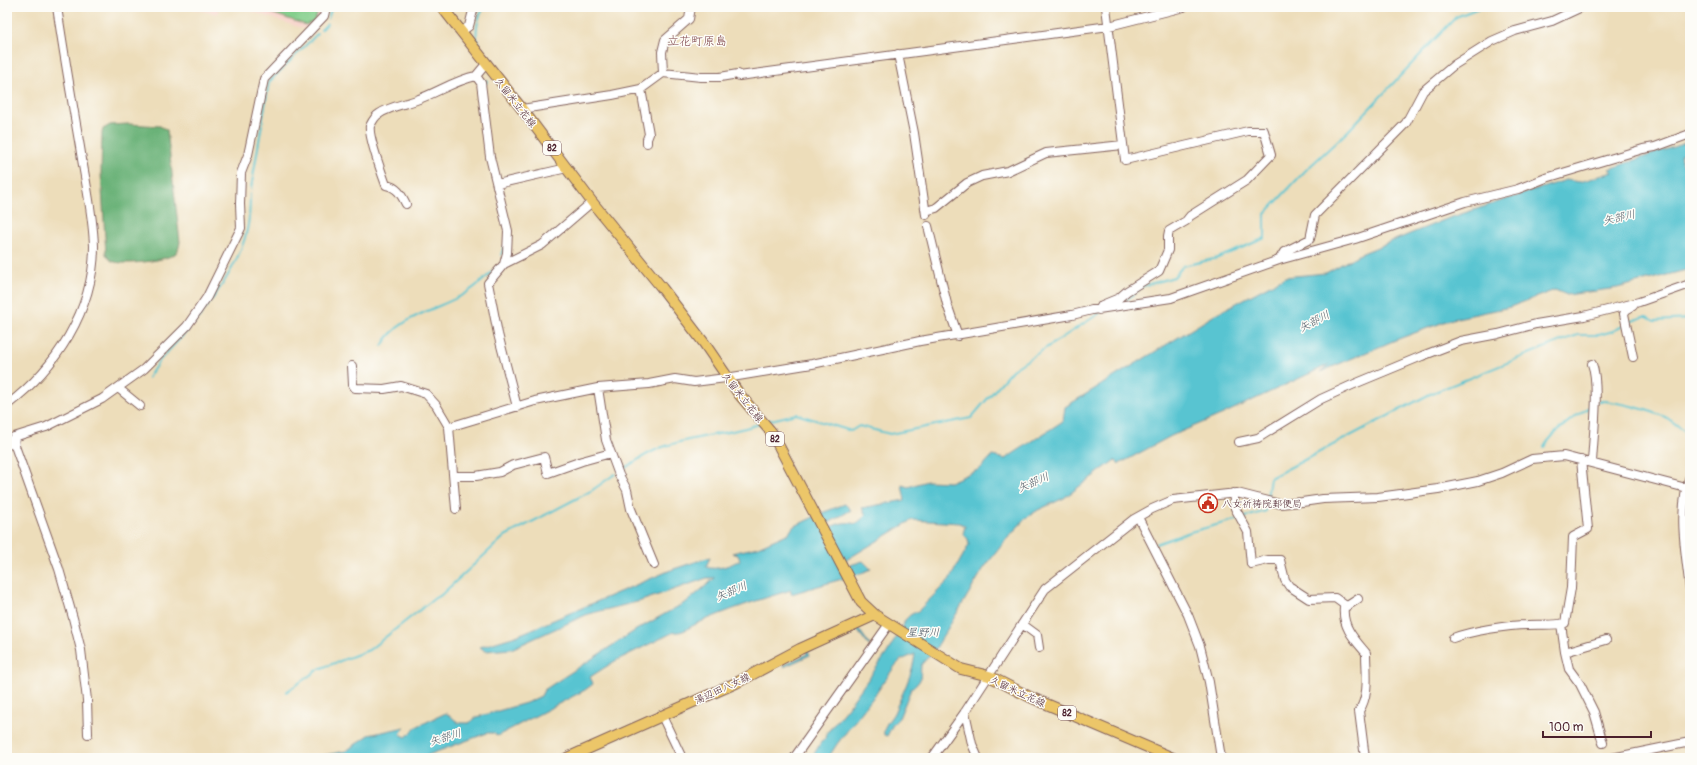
<svg xmlns="http://www.w3.org/2000/svg" width="1697" height="765" font-family="Pangolin,'Klee One',sans-serif">
  <style>
    .built { fill: #f7d1c8 }
    .green { fill: #84cf8c; stroke: #67775c }
    .forest { fill: #6bb278; stroke: #5a6852 }
    .water { fill: #58c4d1; stroke: #51727e }
    .lines { fill: none; stroke-linecap: round; stroke-linejoin: round }
    .stream { stroke: #58c4d1; stroke-width: 2 }
    .minor-casing { stroke: #83625d; stroke-width: 10 }
    .major-casing { stroke: #83625d; stroke-width: 12 }
    .minor { stroke: #fff; stroke-width: 8 }
    .major { stroke: #ecc669; stroke-width: 10 }
    .labels { text-anchor: middle; stroke-width: 3; stroke-linejoin: round; paint-order: stroke }
    .shield { fill: #fdfcf7; stroke: #806168; stroke-width: 1 }
    .shield-label { font-size: 9px; font-weight: bold; fill: #4a1f2b }
    .street-label { font-size: 10px; fill: #4a1f2b; stroke: #fdfcf7 }
    .poi-label { font-size: 10px; fill: #4a1f2b; stroke: #fdfcf7; text-anchor: start }
    .water-label { font-size: 11px; font-style: italic; fill: #4f5965; stroke: #fdfcf7 }
    .quarter-label { font-size: 12px; fill: #82494e; stroke: #fdfcf7 }
  </style>
  <rect width="100%" height="100%" fill="#fdfcf7"/>
  <filter id="ink" filterUnits="userSpaceOnUse"><feTurbulence type="fractalNoise" baseFrequency=".025" numOctaves="2"/><feDisplacementMap in="SourceGraphic" scale="8" xChannelSelector="R" yChannelSelector="G"/><feConvolveMatrix kernelMatrix="1 2 1 2 8 2 1 2 1" color-interpolation-filters="sRGB"/></filter>
  <filter id="wash" filterUnits="userSpaceOnUse"><feTurbulence type="fractalNoise" baseFrequency=".012" numOctaves="4" result="noise"/><feDisplacementMap in="SourceGraphic" scale="16" xChannelSelector="R" yChannelSelector="G"/><feGaussianBlur stdDeviation="0.9" result="paint"/><feColorMatrix in="noise" values="0 0 0 0 0 0 0 0 0 0 0 0 0 0 0 0 0 1.4 0 .05"/><feComposite in="paint" operator="in"/></filter>
  <g filter="url(#wash)">
    <rect width="100%" height="100%" fill="#edddba"/>
    <path class="built" d="M184 7H219L218 14Z
      M239 7H325L323 14 307 30Z"/>
    <path class="green" d="M254 7H321L314 21 306 25Z"/>
    <path class="forest" d="M129 124 160 126 167 130 180 242C179 246 179 250 176 253 168 261 122 266 112 261 109 259 107 256 106 254L101 173 102 133 103 129 110 125Z"/>
    <path class="water" d="M1688 142H1690V153L1680 155 1682 164 1690 163V269L1617 288 1567 295 1555 290 1510 307 1452 319 1393 341 1320 372 1330 364 1223 414 1171 436 1119 464 1115 460 1064 498 1038 510 1026 518 1005 541 984 568 936 648 921 665 920 680 916 685 911 689 899 718 893 724 887 736 884 735C883 726 890 720 894 713 902 694 913 674 915 654L901 660 895 666 875 695 837 744 828 758H813C814 751 819 748 821 741L825 739 826 734 848 707 887 653 903 626 905 620 910 615 918 611 949 580 969 545 968 539 963 534 965 526 960 523 912 520 846 560 847 566 863 561 871 569 859 574 791 594V590C758 600 727 610 696 624 688 628 683 633 674 632L615 661 590 677 593 684 585 690 497 736 494 733H487L428 755 424 758H310L346 751 369 735 405 727 400 734 406 737 418 726 446 713 459 723H469L477 717 526 703 541 696 544 690 636 630 688 601 715 578H707L641 601 588 614 511 649 485 651 480 647 516 636 671 570 710 557 706 567C716 571 731 565 740 560L738 555 732 553 758 547 789 533 793 527 822 513 845 504 851 510 827 524 830 527C834 526 839 523 843 523 857 521 852 529 866 515L862 508 905 500 902 485 908 487 927 481 950 482 980 469 992 456 1005 459 1063 421 1065 407 1218 313 1285 277 1326 273 1358 255 1449 218 1566 180 1580 182 1613 172 1609 169Z
      M858 628 870 645 869 646 857 630 808 651 810 655 784 667 783 665 807 654 806 650Z"/>
    <g class="lines">
      <path class="stream" d="M328 19 332 7
        M321 30 327 24
        M479 47C474 36 477 16 485 7
        M486 83 487 80
        M251 189 269 82 317 34
        M501 255 504 247
        M1124 302 1143 286 1174 277 1183 266 1218 258 1265 238V214L1305 171 1348 131 1456 17 1481 7
        M1629 322 1643 317H1647L1654 321 1690 319
        M194 324C215 296 239 265 247 230 250 218 250 206 250 193
        M382 346C397 316 440 309 466 293 477 286 486 278 495 269
        M148 378 159 361 189 329
        M1598 401C1614 400 1653 411 1667 418 1675 423 1682 430 1690 434
        M767 421 796 414 851 431 859 426 890 434 971 418 1012 370 1100 313
        M1544 447C1555 429 1576 416 1593 405
        M621 471C635 461 650 451 666 446 697 436 729 434 759 424
        M1267 498 1270 478 1430 394 1561 341 1578 335H1599L1613 331 1623 326
        M1243 518 1266 511V503
        M1156 544 1190 532 1239 519
        M286 692 319 669 369 650 435 598 440 596 505 536 591 491 615 474
        M655 725 661 722"/>
    </g>
  </g>
  <g filter="url(#ink)">
    <g class="lines">
      <g class="minor-casing">
        <path id="minor" d="M461 32 469 26 474 7
          M898 54 914 133 926 215
          M486 64 476 76 481 83 490 157 508 231 507 253 504 264
          M663 73 662 52 665 40 689 19 691 7
          M641 89 649 134 647 139V143
          M522 109 612 95 641 89 663 73 701 77H720L738 74 739 76 1109 26 1184 7
          M497 184 567 168
          M406 204C401 194 397 187 386 185 382 174 368 135 370 126 372 122 375 116 379 114 390 106 407 104 419 99 438 92 456 80 476 76
          M926 211 936 208 967 183 982 176 1008 171 1046 153 1123 145
          M928 226 947 304 958 336
          M1279 260 1284 252 1310 239 1315 215 1406 123 1423 91 1454 65 1492 41 1515 31 1552 21 1582 7H1588
          M1099 310 1102 305 1119 298 1127 291 1159 271 1168 250V236L1169 231 1186 221 1190 216 1247 180 1271 155 1264 131H1248L1125 160 1106 7
          M1633 357 1624 314 1626 310 1633 306
          M1592 364C1600 384 1593 439 1592 463
          M352 366 353 385 355 388 384 389 401 386 426 394 436 405 449 427 456 509
          M118 388 140 406
          M598 388 606 440 619 475 627 490 631 509 654 565
          M7 405C56 368 94 310 94 246 93 213 85 180 80 147 72 101 64 54 57 7
          M517 407 498 334 488 283 504 264 542 245 592 202
          M449 427 535 401 598 388 649 384 675 379 694 382 726 378 812 364 920 341 1072 315 1092 310 1171 298 1279 260 1355 239 1465 202 1518 189 1546 178 1643 149 1655 147 1690 134
          M14 437 15 446 59 569 73 618 81 650 87 700 88 734
          M1239 442 1258 438 1321 399 1352 385 1422 356 1461 341 1498 334 1536 324 1584 316 1639 302 1690 284
          M7 446 14 437 46 427 102 399 144 369 187 326 207 297 241 228 240 204 241 173 248 155 264 79 324 16 326 7
          M454 476H476L500 472 513 465 544 457 548 473 582 461 611 453
          M1690 476C1677 512 1686 553 1690 590
          M1233 493 1235 508 1248 532 1251 564 1268 560H1280L1285 580 1289 586 1309 599 1335 598 1346 606
          M1138 517 1188 615 1200 646 1209 682 1221 758
          M1358 599 1344 608C1342 627 1355 640 1366 653 1366 672 1370 695 1359 711L1365 758
          M1022 624 1037 635 1039 648
          M1561 624 1565 652 1569 669 1580 684 1594 712 1603 743
          M1453 638C1470 631 1509 625 1527 625 1540 624 1552 626 1565 623L1571 588 1573 537 1588 529 1581 460
          M1565 652 1606 640
          M965 712 972 744 978 758
          M662 716 682 758
          M794 758 889 624
          M932 758 965 712 1045 589 1134 519 1152 509 1173 500 1237 493 1280 504 1302 502 1323 499 1378 497 1438 489 1478 481 1502 473 1532 459 1564 456 1690 489
          M1612 758 1690 742"/>
      </g>
      <g class="major-casing">
        <path id="major" d="M442 7 522 109 592 202 662 288 704 343 739 394 772 433 861 602 875 615 961 669 989 676 1030 697 1173 758
          M567 758 736 683 800 649 875 615"/>
      </g>
      <use href="#minor" class="minor"/>
      <use href="#major" class="major"/>
    </g>
  </g>
  <defs>
    <g id="civic-ring" transform="scale(1)"><circle r="9.5" fill="#fdfcf7" stroke="#c8321e" stroke-width="1.5"/><path d="M-.6-6.5H3V-4.5H.6V-3L4-1V1h2V6H-6V1h2V-1L-.6-3ZM-1.2 2.5V6h2.4V2.5Z" fill="#c8321e"/></g>
  </defs>
  <g fill-rule="evenodd">
    <use href="#civic-ring" x="1208" y="503"/>
  </g>
  <g class="labels">
    <g class="shield">
      <rect x="543" y="141" width="18" height="14" rx="3"/>
      <rect x="766" y="432" width="18" height="14" rx="3"/>
      <rect x="1058" y="706" width="18" height="14" rx="3"/>
    </g>
    <g class="shield-label">
      <text x="552" y="151">82</text>
      <text x="775" y="442">82</text>
      <text x="1067" y="716">82</text>
    </g>
    <g class="street-label">
      <text transform="translate(516 102) rotate(52)" y="4">久留米立花線</text>
      <text transform="translate(743 397) rotate(52)" y="4">久留米立花線</text>
      <text transform="translate(722 688) rotate(-25)" y="4">湯辺田八女線</text>
      <text transform="translate(1018 691) rotate(25)" y="4">久留米立花線</text>
    </g>
    <g class="poi-label">
      <text x="1222" y="507">八女祈祷院郵便局</text>
    </g>
    <g class="water-label">
      <text transform="translate(1619 217) rotate(-13)" y="4">矢部川</text>
      <text transform="translate(1314 321) rotate(-28)" y="4">矢部川</text>
      <text transform="translate(1033 482) rotate(-24)" y="4">矢部川</text>
      <text transform="translate(731 591) rotate(-24)" y="4">矢部川</text>
      <text x="923" y="636">星野川</text>
      <text transform="translate(445 737) rotate(-17)" y="4">矢部川</text>
    </g>
    <g class="quarter-label">
      <text x="697" y="45">立花町原島</text>
    </g>
  </g>
  <rect width="1697" height="765" fill="none" stroke="#fdfcf7" stroke-width="24"/>
  <path d="M1543 731v6h108v-6" fill="none" stroke="#4a1f2b" stroke-width="2"/>
  <text x="1549" y="731" font-size="12" fill="#4a1f2b" stroke="#fdfcf7" stroke-width="3" paint-order="stroke">100 m</text>
</svg>
